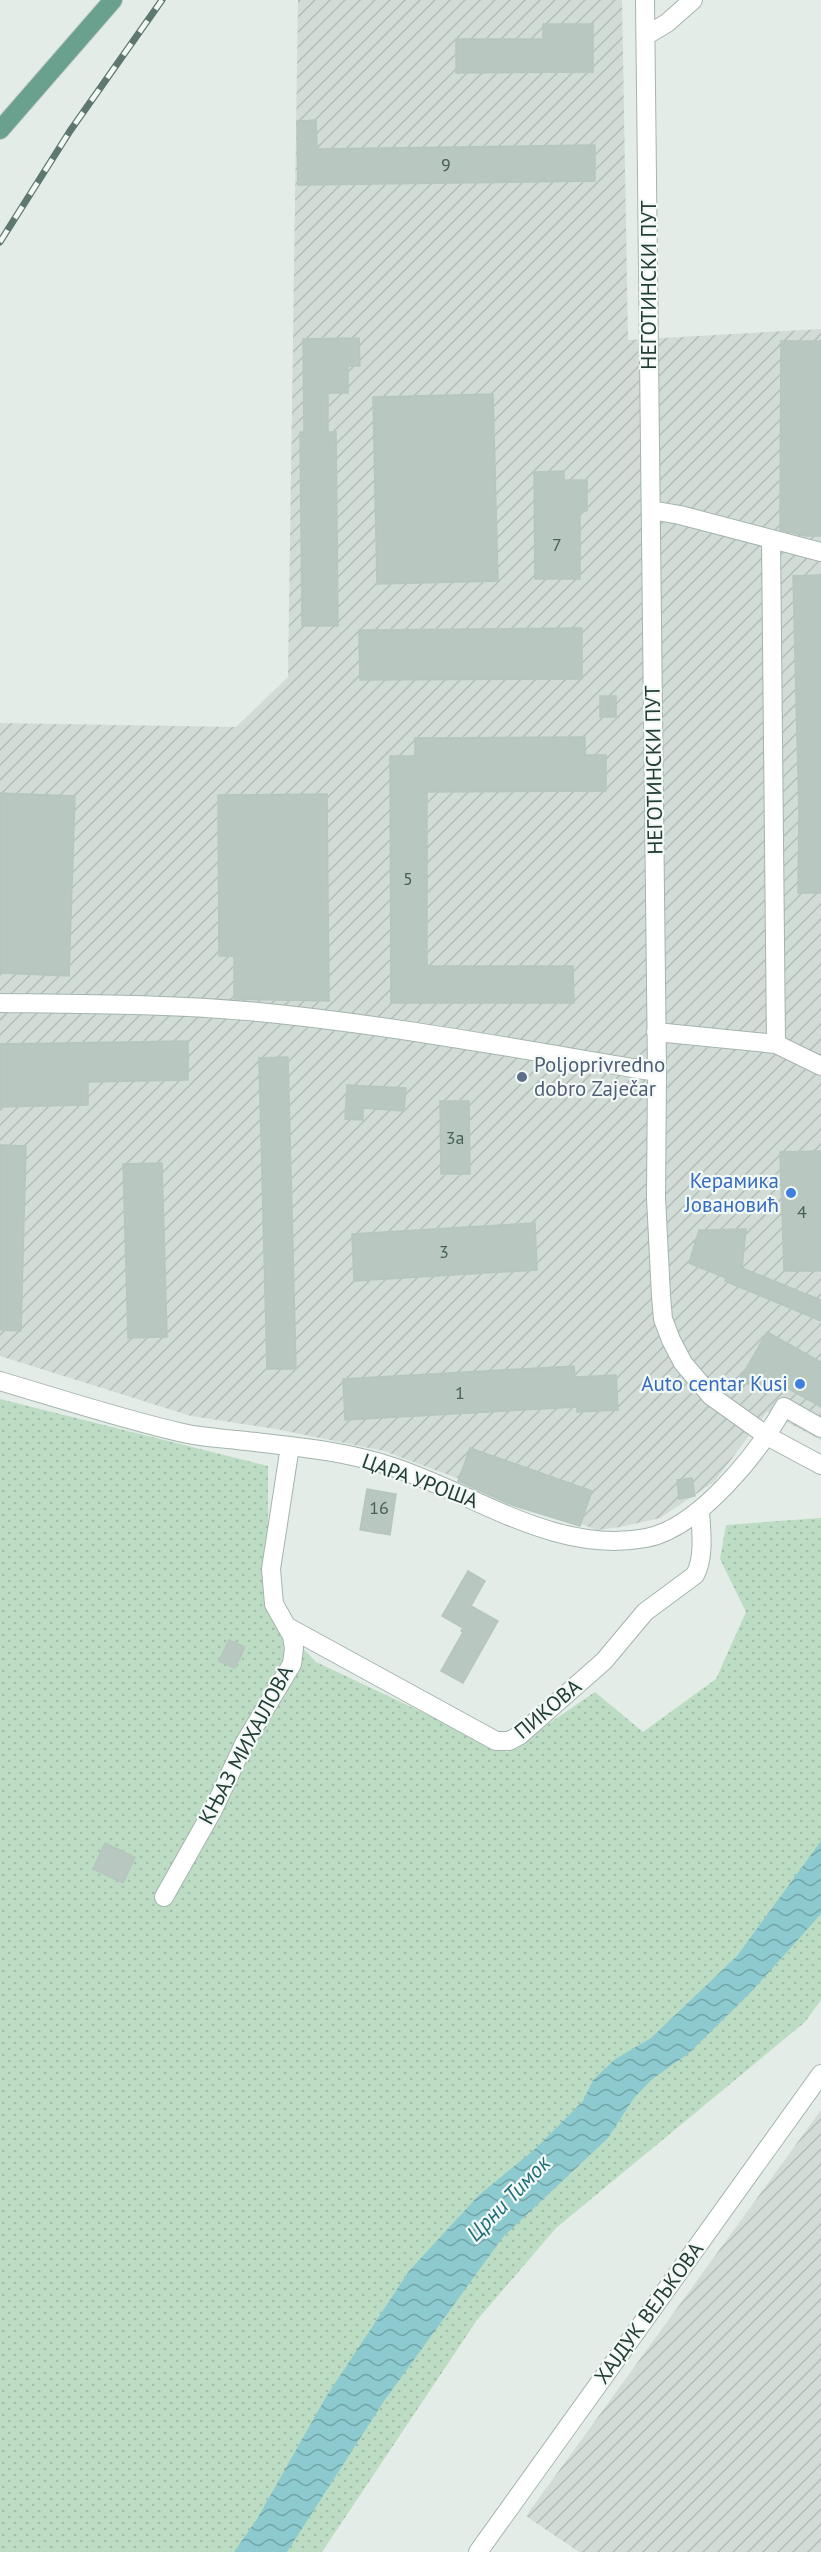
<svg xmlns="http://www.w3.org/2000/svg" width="821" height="2552" font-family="'PT Sans',sans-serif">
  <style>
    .industrial { fill: url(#industrial-furrows) }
    .green { fill: url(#green-dots) }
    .water { fill: url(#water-waves) }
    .building { fill: #b8c7c0; stroke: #b5c6be; stroke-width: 1.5 }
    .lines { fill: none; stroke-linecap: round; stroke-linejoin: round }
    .minor-casing { stroke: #a6b4ae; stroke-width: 20 }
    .major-casing { stroke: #c1c9c6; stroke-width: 20 }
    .minor { stroke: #fff; stroke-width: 18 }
    .major { stroke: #69a08e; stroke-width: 18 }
    .rail-casing { stroke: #5e786f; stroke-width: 7 }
    .rail { stroke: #f3f9f6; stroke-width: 4.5; stroke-dasharray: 14; stroke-linecap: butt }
    .service-dot { fill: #5c6f8a; stroke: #f3f9f6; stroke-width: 2 }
    .shop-dot { fill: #3f7fe0; stroke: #f3f9f6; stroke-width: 2 }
    .labels { text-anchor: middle; stroke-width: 4.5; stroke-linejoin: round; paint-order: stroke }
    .number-label { font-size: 18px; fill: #486057 }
    .street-label { font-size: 21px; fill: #233d34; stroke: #f3f9f6 }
    .service-label { font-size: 21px; fill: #4e5e75; stroke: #f3f9f6; text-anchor: start }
    .shop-label { font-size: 21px; fill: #366cbe; stroke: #f3f9f6; text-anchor: end }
    .water-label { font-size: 22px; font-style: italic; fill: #1f6e77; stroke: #f3f9f6 }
  </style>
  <defs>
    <pattern id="industrial-furrows" width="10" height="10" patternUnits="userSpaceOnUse" patternTransform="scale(1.5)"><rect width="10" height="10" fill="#d1dcd6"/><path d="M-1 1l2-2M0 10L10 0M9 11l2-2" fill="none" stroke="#b3beb8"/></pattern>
    <pattern id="green-dots" width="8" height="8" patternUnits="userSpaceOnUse" patternTransform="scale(1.5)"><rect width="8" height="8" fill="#bcddc3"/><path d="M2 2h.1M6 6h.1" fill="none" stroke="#a1bfa8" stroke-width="1.8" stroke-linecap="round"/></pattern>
    <pattern id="water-waves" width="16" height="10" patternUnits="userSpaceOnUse" patternTransform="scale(1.5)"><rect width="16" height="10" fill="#8ccacf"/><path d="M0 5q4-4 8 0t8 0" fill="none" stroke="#72a5a9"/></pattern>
  </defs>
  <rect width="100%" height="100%" fill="#e3ece7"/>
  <path class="industrial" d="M298 0H622L628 340 821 329V1440L767 1412 714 1482 660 1518 620 1527 597 1530 384 1451 276 1429 191 1416 0 1356V723L236 727 288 677Z
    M821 2110V2552H579L526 2516Z"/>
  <path class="green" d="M0 1399 268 1466V1612L316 1662 507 1752 595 1692 643 1732 716 1679 746 1612 720 1559 726 1525 821 1518V2000L805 2022 556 2228 477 2320 322 2552H0Z"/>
  <path class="water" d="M821 1841V1914L751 1992 689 2053 651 2080 634 2098 608 2138 503 2237 384 2401 287 2552H234L257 2519 326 2397 409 2271 478 2196 535 2149 583 2101 593 2080 614 2060 651 2038 737 1956Z"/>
  <path class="building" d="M543 24H593V72L456 73V39H543Z
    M316 120 317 149 595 145V181L298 185 297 121Z
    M359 338 360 366H348V393H328V432H336L338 626H302L300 432H304L303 339Z
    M781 341H821V536H805L780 530Z
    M493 394 498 581 377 584 373 397Z
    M564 471V480H587V511H580V579H535L534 472Z
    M821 575V893H798L799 814 793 576Z
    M582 628V679L360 680 359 630Z
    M600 696H616V717H600Z
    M585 737V755H606V791L427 792V966H573L574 1003H391L390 756H415V738Z
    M0 793 75 796 69 976 0 973Z
    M327 794 329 1001 234 999V956H219L218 795Z
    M188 1041V1080L88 1082V1105L0 1107V1044Z
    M288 1057 296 1369H267L259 1058Z
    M347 1085 406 1088 404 1111 363 1108V1120L345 1119Z
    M440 1101H469L470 1174H441Z
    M0 1145 26 1146 21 1331 0 1330Z
    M821 1151V1271H784L780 1152Z
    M162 1163 167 1337 128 1338 123 1164Z
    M535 1223 537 1270 354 1281 352 1234Z
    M746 1229 742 1268 821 1300V1321L725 1281 726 1278 689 1263 699 1230Z
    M767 1332 821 1362V1407L773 1380 766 1394 740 1379Z
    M574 1366 575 1377 616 1375 618 1410 577 1412V1407L345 1420 343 1379Z
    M470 1448 592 1491 580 1526 512 1505 458 1481Z
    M692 1478 695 1496 679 1499 677 1480Z
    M367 1489 396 1494 390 1535 360 1530Z
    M468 1571 485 1581 471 1606 498 1621 463 1683 441 1671 463 1632 461 1631 463 1628 442 1616Z
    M229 1640 245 1647 235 1668 219 1661Z
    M105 1843 135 1857 123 1883 93 1869Z"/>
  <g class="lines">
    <g class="minor-casing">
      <path id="minor" d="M645 0 657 1072 656 1198 661 1296 663 1319 671 1340 683 1363 711 1396 767 1436 821 1465
        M647 35 667 23 693 0
        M651 510 680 515 821 552
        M771 539 776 1044
        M0 1003C86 1004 172 1004 258 1012 392 1025 524 1050 657 1072
        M656 1032 776 1044 821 1066
        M0 1381C61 1399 121 1419 183 1433 200 1437 219 1438 237 1440 289 1446 343 1450 393 1467 475 1494 556 1555 646 1538 699 1528 759 1452 784 1407L821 1428
        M286 1626 496 1741H509L520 1735 604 1661 645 1612 695 1575C705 1556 701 1531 700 1510
        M164 1897 213 1810 244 1744 292 1664 294 1648 292 1636 274 1604 271 1569 290 1446
        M478 2552 821 2074"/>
    </g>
    <g class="major-casing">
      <path id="major" d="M0 130 113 0"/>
    </g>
    <use href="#minor" class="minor"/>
    <use href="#major" class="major"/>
    <g class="rail-casing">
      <path id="rail" d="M0 242 70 131 162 0"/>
    </g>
    <use href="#rail" class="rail"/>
  </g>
  <circle class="service-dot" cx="522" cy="1077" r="6"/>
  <g class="shop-dot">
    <circle cx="791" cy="1193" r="6"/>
    <circle cx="800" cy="1384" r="6"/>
  </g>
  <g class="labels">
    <g class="number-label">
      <text x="446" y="171">9</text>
      <text x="557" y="551">7</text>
      <text x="408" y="885">5</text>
      <text x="455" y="1144">3a</text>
      <text x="802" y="1218">4</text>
      <text x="444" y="1258">3</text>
      <text x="460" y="1399">1</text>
      <text x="379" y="1514">16</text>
    </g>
    <g class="street-label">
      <text transform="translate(649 285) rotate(-90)" y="7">НЕГОТИНСКИ ПУТ</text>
      <text transform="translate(654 770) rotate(-91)" y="7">НЕГОТИНСКИ ПУТ</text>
      <text transform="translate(420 1481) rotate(20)" y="7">ЦАРА УРОША</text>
      <text transform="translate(548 1709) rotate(-40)" y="7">ПИКОВА</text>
      <text transform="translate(246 1745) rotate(-62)" y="7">КЊАЗ МИХАЈЛОВА</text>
      <text transform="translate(649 2313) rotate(-54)" y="7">ХАЈДУК ВЕЉКОВА</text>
    </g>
    <g class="service-label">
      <text x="534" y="1072">Poljoprivredno<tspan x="534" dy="24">dobro Zaječar</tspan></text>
    </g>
    <g class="shop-label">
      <text x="779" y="1188">Керамика<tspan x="779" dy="24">Јовановић</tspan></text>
      <text x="788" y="1391">Auto centar Kusi</text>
    </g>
    <g class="water-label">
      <text transform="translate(508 2198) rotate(-46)" y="8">Црни Тимок</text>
    </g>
  </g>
</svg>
